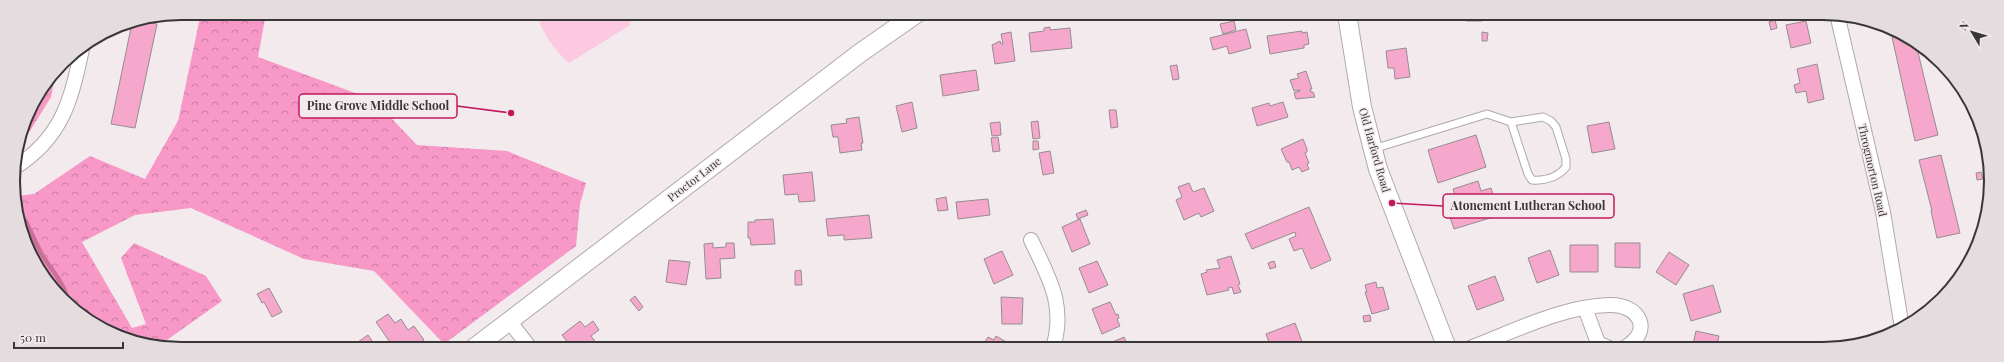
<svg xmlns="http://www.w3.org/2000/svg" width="2004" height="362" font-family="'Playfair Display',serif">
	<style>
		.forest { fill: url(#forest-crowns) }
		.pitch { fill: #fdc9e0 }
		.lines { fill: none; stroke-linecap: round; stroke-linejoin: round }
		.stream { stroke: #cb709d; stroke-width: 4.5 }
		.building { fill: #f5a8cc; stroke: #958d90 }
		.service-casing { stroke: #b0a8ab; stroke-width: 9 }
		.minor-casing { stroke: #b0a8ab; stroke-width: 16 }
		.tertiary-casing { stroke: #b0a8ab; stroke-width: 20 }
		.service { stroke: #fff; stroke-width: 7 }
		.minor { stroke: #fff; stroke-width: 14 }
		.tertiary { stroke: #fff; stroke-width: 18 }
		.labels { text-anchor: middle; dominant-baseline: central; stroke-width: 3; stroke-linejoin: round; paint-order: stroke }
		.street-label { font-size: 11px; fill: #393637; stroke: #f3eaee }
		.rim { fill: none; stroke: #393637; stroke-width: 2 }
		.leader { fill: none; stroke: #c2185b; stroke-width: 1.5 }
		.callout-dot { fill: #c2185b; stroke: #f3eaee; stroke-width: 1.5 }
		.callout { fill: #f3eaee; stroke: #c2185b; stroke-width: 1.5 }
		.callout-label { font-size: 12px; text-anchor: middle; font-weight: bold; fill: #393637 }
	</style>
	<defs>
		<pattern id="forest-crowns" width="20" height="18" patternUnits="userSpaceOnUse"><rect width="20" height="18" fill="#f798c6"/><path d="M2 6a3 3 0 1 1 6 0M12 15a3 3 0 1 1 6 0" fill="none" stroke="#c97da2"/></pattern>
	</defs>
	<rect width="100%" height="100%" fill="#f3eaee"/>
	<!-- forest -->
	<path class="forest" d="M201,13H266L258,57L374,100L417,145L507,151L586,183L580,204L576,246L444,344L374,271L304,259L191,208L135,215L82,242L132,328L146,324L121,258L134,243L206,276L222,301L157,347L97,327L55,292L22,235L17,196L34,194L90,156L145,179L178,121Z
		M56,72L51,97L30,131L22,135L26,116Z"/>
	<!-- pitch -->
	<path class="pitch" d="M536,13H634L629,26L569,63C553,49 543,34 536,13Z"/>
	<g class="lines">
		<!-- stream -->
		<path class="stream" d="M26,222C31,232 36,243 41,253C50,269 66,284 68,303"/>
	</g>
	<!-- building -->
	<path class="building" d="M1465,14H1481L1482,21H1466Z
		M1775,20L1777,28L1771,30L1769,22Z
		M141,21L157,24L135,128L111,124L132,23Z
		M1234,21L1236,30L1223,34L1220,24Z
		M1806,21L1811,43L1791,48L1786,25Z
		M1050,27V30L1070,28L1072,48L1031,52L1029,33L1044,31V28Z
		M1246,29L1251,48L1229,54L1227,46L1213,50L1210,38Z
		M1302,31V33L1307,32L1309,44L1304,45V48L1270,54L1267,36Z
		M1011,32L1015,61L995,64L992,45L1000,41L1001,44H1003L1001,34Z
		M1482,32L1488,33L1487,41H1482Z
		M1903,34L1916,44L1938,135L1915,141L1892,37Z
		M1406,48L1410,77L1395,79L1394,68H1388L1386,51Z
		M1817,64L1824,99L1808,103L1806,91L1796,93L1794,85L1800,83L1797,69Z
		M1177,65L1179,79L1173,80L1170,66Z
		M976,70L979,90L943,96L940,75Z
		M1306,71L1312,89H1310L1311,92H1313L1315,97L1296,99L1294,93L1300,91V90L1294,91L1290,80L1299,78L1297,74Z
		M912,102L917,128L902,132L896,106Z
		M1283,102L1288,117L1257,126L1252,108L1269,103L1270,106Z
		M1109,110H1116L1118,127L1111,128Z
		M859,117L863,143H861L862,150L840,153L838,137H833L831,125L847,123L846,119Z
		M1038,121L1040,138L1033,139L1031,122Z
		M1000,122L1001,135L992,136L990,123Z
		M1609,122L1615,149L1592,153L1587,126Z
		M1476,135L1486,167L1438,183L1428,150Z
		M998,137L1000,151L993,152L991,138Z
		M1303,139L1307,149V152L1305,153L1309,163L1307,164L1309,169L1302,172L1299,167L1292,170L1289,162H1287L1281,149Z
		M1033,141H1038L1039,149L1033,150Z
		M1050,151L1054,173L1043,175L1039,153Z
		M1941,155L1960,233L1937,238L1931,211H1932L1919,160Z
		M812,172L815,201L799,202L798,194L785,195L783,175Z
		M1981,172L1983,179L1977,180L1976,173Z
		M1478,181L1481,191L1491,188L1500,215L1454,229L1445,203L1456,199L1453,189Z
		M1189,183L1193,192L1204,188L1214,211L1201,217L1199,213L1184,220L1176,200L1182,197L1178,187Z
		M946,197L948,210L938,211L936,199Z
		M988,199L990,215L958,219L956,202Z
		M1309,207L1331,260L1311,269L1302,248L1294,251L1289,239L1296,236L1295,232L1252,249L1245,234Z
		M1086,210L1088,215L1078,219L1076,214Z
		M869,215L872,238L844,240V235L828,236L826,219Z
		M773,219L775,244L751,245L750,238H748V222H755V220Z
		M1080,219L1090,244L1072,252L1062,227Z
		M713,243V248L726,247V243H734L735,258L720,259L721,278L706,279L704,244Z
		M1615,243H1640V268L1615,267Z
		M1570,245H1598V272H1570Z
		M1550,250L1559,275L1537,283L1528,258Z
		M1002,251L1013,275L994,284L984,259Z
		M1669,252L1689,265L1676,285L1656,272Z
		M1231,256L1240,284L1238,285L1241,292L1234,294L1232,287L1228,288L1229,290L1207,295L1201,274L1207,272L1206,270L1220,268L1217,260Z
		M669,260L690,262L686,285L666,282Z
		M1097,261L1108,285L1089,293L1079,268Z
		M1274,261L1276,267L1270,269L1268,263Z
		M801,270L802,285H795V271Z
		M1495,276L1504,300L1477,310L1468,286Z
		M1376,282L1377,288L1383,287L1389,309L1372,314L1365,292H1367L1365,285Z
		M1713,285L1721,312L1691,321L1683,294Z
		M269,288L282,312L272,317L264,302L262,303L257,294Z
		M635,296L643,307L639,311L630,300Z
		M1001,297L1023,298L1022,324H1002Z
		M1110,302L1116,315L1118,314L1119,318L1117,319L1120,326L1102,334L1092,309Z
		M388,314L395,323L401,319L408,330L414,326L424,340L413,348H394L376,322Z
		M1370,315L1371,321L1364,322L1363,316Z
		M580,321L585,327L593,321L599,330L591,336L600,348H572L562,335Z
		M1295,323L1304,347L1271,348L1266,334Z
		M1696,331L1719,336L1716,349H1692Z
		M368,335L377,348H353L352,346Z
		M996,336L1015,347L1014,348H981L988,337L994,340Z
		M1124,337L1127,343L1131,341L1134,347L1099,348Z"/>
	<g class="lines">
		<defs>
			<path id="service" d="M1373,149L1487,114L1511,122L1543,117L1551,121L1556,127L1566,159V167C1558,177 1545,181 1532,180L1528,174L1511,122"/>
			<path id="minor" d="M1837,14L1883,212L1902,328
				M14,168C62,138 71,101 82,49
				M1031,240C1049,278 1066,305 1053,348
				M1585,308L1598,343L1609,348
				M510,322L530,348
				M1470,348C1512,332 1563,306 1609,305C1640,304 1654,332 1624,348"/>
			<path id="tertiary" d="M1347,14L1362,107L1378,169L1447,348
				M474,348L860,53L916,14"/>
		</defs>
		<!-- service casing -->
		<use href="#service" class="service-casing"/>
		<!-- minor casing -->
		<use href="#minor" class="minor-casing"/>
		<!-- tertiary casing -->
		<use href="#tertiary" class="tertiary-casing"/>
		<!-- service -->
		<use href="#service" class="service"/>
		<!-- minor -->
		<use href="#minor" class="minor"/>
		<!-- tertiary -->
		<use href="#tertiary" class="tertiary"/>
	</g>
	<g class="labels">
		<!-- street labels -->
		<g class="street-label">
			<text transform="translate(1375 150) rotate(74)">Old Harford Road</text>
			<text transform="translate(1873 170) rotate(77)">Throgmorton Road</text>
			<text transform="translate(694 179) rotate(-38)">Proctor Lane</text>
		</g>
	</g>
	<!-- crop -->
	<path d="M0 0H2004V362H0ZM181 20H1823A161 161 0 0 1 1984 181V181A161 161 0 0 1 1823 342H181A161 161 0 0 1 20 181V181A161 161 0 0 1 181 20Z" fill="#e4dcdf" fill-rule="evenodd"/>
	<path class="rim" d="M181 20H1823A161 161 0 0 1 1984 181V181A161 161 0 0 1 1823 342H181A161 161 0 0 1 20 181V181A161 161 0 0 1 181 20Z"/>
	<!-- callouts -->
	<path class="leader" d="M511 113L457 106M1392 203L1443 206"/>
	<g class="callout-dot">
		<circle cx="511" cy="113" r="4"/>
		<circle cx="1392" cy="203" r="4"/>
	</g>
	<g class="callout">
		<rect x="299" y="94" width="158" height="24" rx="4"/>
		<rect x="1443" y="194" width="171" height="24" rx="4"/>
	</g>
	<g class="callout-label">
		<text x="378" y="110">Pine Grove Middle School</text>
		<text x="1528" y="210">Atonement Lutheran School</text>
	</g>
	<!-- north arrow -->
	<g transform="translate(1972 32) rotate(308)" stroke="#f3eaee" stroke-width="3" paint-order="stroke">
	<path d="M0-3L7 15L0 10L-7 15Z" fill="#393637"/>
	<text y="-6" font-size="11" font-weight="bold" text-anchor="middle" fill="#393637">N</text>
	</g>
	<!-- scale -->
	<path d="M14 342v6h109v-6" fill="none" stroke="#393637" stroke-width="2"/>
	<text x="20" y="342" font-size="12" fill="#393637" stroke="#f3eaee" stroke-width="3" paint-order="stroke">50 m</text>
</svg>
